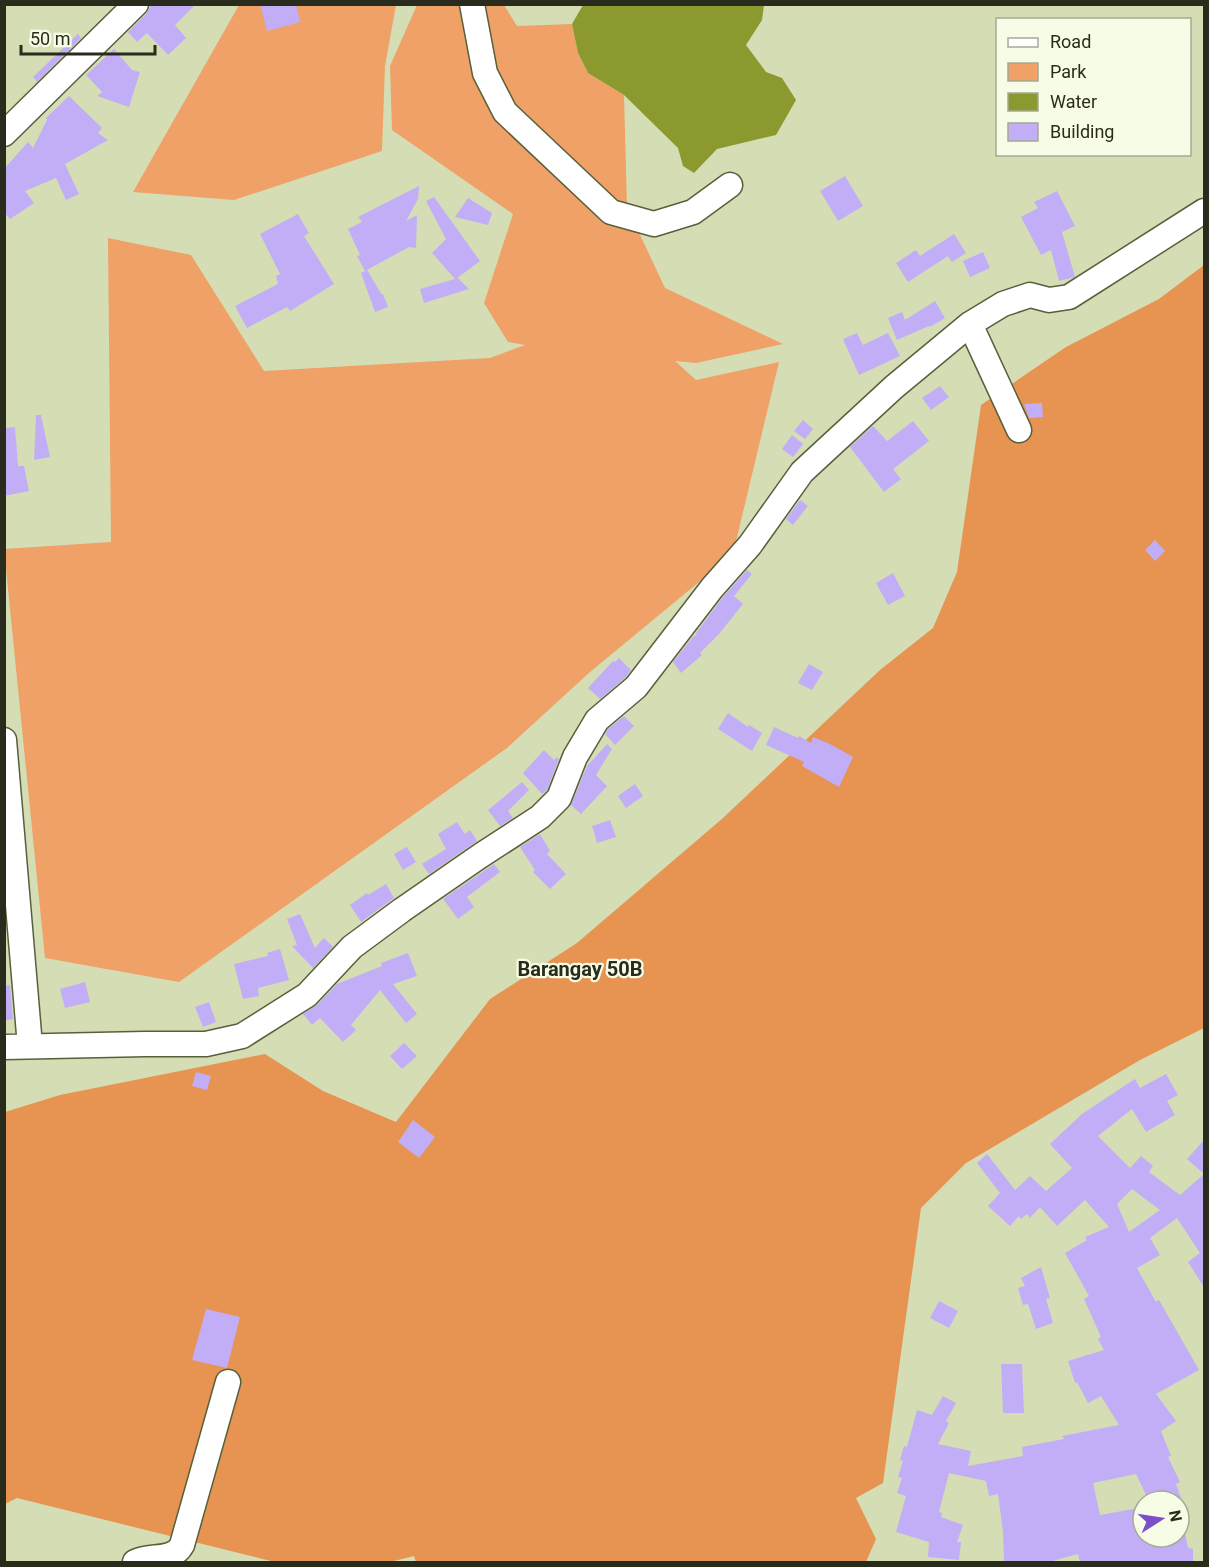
<svg xmlns="http://www.w3.org/2000/svg" width="1209" height="1567" font-family="Roboto,sans-serif">
	<style>
		.green { fill: #efa167 }
		.forest { fill: #e79351 }
		.water { fill: #8b992e }
		.building { fill: #c2aef7; fill-rule: evenodd }
		.lines { fill: none; stroke-linecap: round; stroke-linejoin: round }
		.minor-casing { stroke: #585f3b; stroke-width: 27 }
		.minor { stroke: #fff; stroke-width: 24 }
		.labels { text-anchor: middle; dominant-baseline: central; stroke-width: 4.5; stroke-linejoin: round; paint-order: stroke }
		.quarter-label { font-size: 20px; font-weight: bold; fill: #292c1c; stroke: #f7fce7 }
	</style>
	<rect width="100%" height="100%" fill="#d5ddb5"/>
	<!-- green -->
	<path class="green" d="M239,5H396L385,66L382,151L234,200L133,192Z
		M417,5H504L517,26L572,24L578,53L588,73L624,95L627,207L665,288L783,344L696,363L675,361L696,380L779,362L733,554L590,672L507,748L179,982L45,958L4,549L111,542L108,238L191,255L264,371L490,358L525,345L508,342L484,303L513,214L392,130L390,66Z"/>
	<!-- forest -->
	<path class="forest" d="M1204,265V1028L1140,1060L966,1163L921,1208L883,1483L856,1498L876,1539L866,1562H416L414,1556L390,1562H275L17,1498L5,1504V1112L60,1095L265,1054L323,1091L396,1122L490,999L577,943L723,818L880,670L933,628L957,572L981,405L1066,347L1159,299Z"/>
	<!-- water -->
	<path class="water" d="M583,5H764L762,20L746,45L766,72L782,78L796,100L776,135L717,149L694,173L683,166L678,148L624,95L588,73L578,53L572,24Z"/>
	<!-- building -->
	<path class="building" d="M152,4H196L175,25L186,38L168,55L147,33L137,42L128,32L146,14Z
		M260,4H296L300,22L267,31Z
		M78,34L81,38L37,82L33,77Z
		M114,49L132,70L140,72L129,107L97,96L102,92L86,75Z
		M69,96L102,128L98,133L108,140L65,164L79,194L66,200L56,178L25,191L34,203L10,219L4,212V169L28,142L33,148L47,120L46,118Z
		M845,176L863,206L838,221L820,191Z
		M419,186L418,199L406,221L417,215L416,248L409,247L365,271L357,256L360,255L348,229L362,222L358,217Z
		M1057,191L1075,226L1062,232L1075,277L1059,281L1051,250L1041,255L1021,217L1038,208L1034,202Z
		M434,197L480,261L456,279L458,278L469,289L424,303L420,289L455,279L432,253L446,239L426,201Z
		M468,198L492,213L488,225L455,217Z
		M298,214L309,233L304,236L334,284L290,311L287,307L247,328L235,306L278,284L276,276L280,274L260,234Z
		M954,234L966,253L952,262L948,256L908,282L896,263L916,250L920,256Z
		M983,252L990,268L970,277L963,261Z
		M367,270L382,295L383,294L388,307L375,312L361,273Z
		M935,301L945,318L930,327L929,326L897,340L888,318L902,312L905,320Z
		M857,333L863,345L888,333L900,356L859,375L843,339Z
		M940,386L949,397L931,410L922,398Z
		M1042,403L1043,417L1029,418L1024,404Z
		M36,415H41L50,457L34,460Z
		M803,420L813,429L805,439L794,431Z
		M913,421L929,441L893,469L901,479L884,492L850,447L873,426L887,441Z
		M15,427L18,466H24L29,491L4,496V428Z
		M792,435L803,444L793,457L782,449Z
		M800,500L808,506L793,525L786,519Z
		M1155,540L1165,551L1155,561L1145,550Z
		M747,570L752,574L734,596L743,604L719,634L700,653L702,655L681,673L673,662L692,638L697,634L696,633L723,597Z
		M893,573L905,596L888,605L876,583Z
		M619,658L631,670L626,677L600,699L588,688L613,661L615,662Z
		M809,664L823,672L812,690L798,683Z
		M728,713L748,727L749,725L762,733L752,751L718,729Z
		M624,716L634,726L615,745L605,734L608,729Z
		M774,727L798,738L799,736L811,743L813,737L830,744L853,757L839,787L802,766L804,762L766,745Z
		M607,744L612,749L596,775L607,786L581,814L571,805L587,766Z
		M544,750L554,760L557,757L559,759L547,790L542,794L523,773Z
		M522,782L529,790L508,811L513,818L500,826L488,810Z
		M635,784L643,796L626,808L618,796Z
		M610,820L616,837L597,843L592,826Z
		M457,822L465,834L470,830L477,841L429,874L422,864L446,849L438,834Z
		M540,834L550,851L547,854L566,874L550,889L533,872L535,870L520,847Z
		M407,847L416,862L403,870L394,854Z
		M494,864L500,872L467,897L474,907L458,919L443,899Z
		M386,884L394,898L361,922L350,905L367,893L368,895Z
		M300,914L315,948L324,938L333,947L313,968L292,946L297,945L287,919Z
		M280,949L289,980L258,988L259,996L243,999L234,964L268,956L267,953Z
		M408,953L417,976L393,984L417,1014L406,1023L380,990L351,1025L356,1030L343,1042L320,1018L312,1025L303,1014L317,1005L337,984L382,966L381,963Z
		M85,982L90,1002L65,1008L60,989Z
		M10,985L13,1019L4,1021V986Z
		M209,1002L216,1022L203,1027L195,1007Z
		M404,1043L417,1056L402,1069L390,1056Z
		M196,1072L211,1076L207,1090L192,1086Z
		M1166,1074L1178,1095L1167,1101L1175,1115L1146,1132L1132,1109L1098,1136L1130,1168L1141,1156L1153,1166L1149,1172L1180,1195L1204,1174L1187,1159L1204,1140V1287L1188,1262L1200,1253L1177,1218L1150,1238L1160,1255L1137,1268L1156,1302L1159,1300L1199,1370L1156,1394L1176,1421L1161,1431L1171,1456L1168,1457L1180,1482L1176,1484L1182,1501H1149L1136,1474L1093,1483L1100,1515L1139,1508L1143,1537H1146L1147,1541L1168,1537H1179V1535L1185,1533L1188,1548L1193,1549V1563H1080L1078,1554L1045,1563H1004L1003,1532L998,1494L989,1496L986,1481L949,1473L939,1512L942,1513L941,1517L963,1525L957,1542H961L959,1560L928,1557L929,1542L896,1532L906,1496L897,1493L902,1478L898,1477L903,1461L900,1460L904,1446L907,1447L917,1410L932,1415L943,1396L956,1403L946,1421L949,1423L938,1444L971,1451L968,1466L1023,1456L1022,1447L1064,1439L1062,1436L1119,1425L1101,1396L1088,1403L1077,1382L1075,1383L1068,1361L1104,1350L1098,1339L1101,1337L1084,1299L1089,1296L1065,1253L1087,1240L1085,1237L1109,1227L1085,1200L1057,1226L1040,1207L1030,1218L1027,1214L1021,1219L1019,1216L1010,1226L988,1206L1000,1193L977,1163L987,1154L1015,1190L1030,1176L1046,1191L1072,1168L1050,1144L1082,1114L1135,1079L1140,1088ZM1132,1189L1160,1210L1129,1232L1117,1204Z
		M413,1120L435,1137L419,1158L398,1142Z
		M1041,1267L1050,1298L1046,1299L1053,1323L1036,1329L1028,1304L1023,1305L1018,1288L1025,1286L1021,1278Z
		M939,1301L958,1311L949,1328L930,1318Z
		M206,1309L240,1317L227,1368L192,1360Z
		M1001,1364H1022L1024,1413H1003Z"/>
	<g class="lines">
		<defs>
			<path id="minor" d="M472,4L485,73L505,112L611,212L654,224L693,212L730,185
				M4,134L136,4
				M970,324L1019,430
				M4,740L30,1046
				M4,1047L145,1044H206L242,1036L307,995L352,947L402,910L480,856L540,817L559,798L575,757L597,720L636,687L712,588L750,545L802,472L894,387L970,324L1003,304L1030,295L1049,300L1069,297L1204,211
				M135,1562C150,1554 173,1562 182,1545L228,1382"/>
		</defs>
		<!-- minor casing -->
		<use href="#minor" class="minor-casing"/>
		<!-- minor -->
		<use href="#minor" class="minor"/>
	</g>
	<g class="labels">
		<!-- quarter labels -->
		<g class="quarter-label">
			<text x="580" y="969">Barangay 50B</text>
		</g>
	</g>
	<!-- border -->
	<rect width="1209" height="1567" fill="none" stroke="#292c1c" stroke-width="12"/>
	<!-- legend -->
	<rect x="996" y="18" width="195" height="138" fill="#f7fce7" stroke="#a5a996" stroke-width="1.5"/>
	<rect x="1008" y="38" width="30" height="9" fill="#ffffff" stroke="#a5a996" stroke-width="1.5"/>
	<text x="1050" y="48" font-size="18" fill="#292c1c">Road</text>
	<rect x="1008" y="63" width="30" height="18" fill="#efa167" stroke="#a5a996" stroke-width="1.5"/>
	<text x="1050" y="78" font-size="18" fill="#292c1c">Park</text>
	<rect x="1008" y="93" width="30" height="18" fill="#8b992e" stroke="#a5a996" stroke-width="1.5"/>
	<text x="1050" y="108" font-size="18" fill="#292c1c">Water</text>
	<rect x="1008" y="123" width="30" height="18" fill="#c2aef7" stroke="#a5a996" stroke-width="1.5"/>
	<text x="1050" y="138" font-size="18" fill="#292c1c">Building</text>
	<!-- north arrow -->
	<g transform="translate(1161 1519) rotate(78)"><circle r="28" fill="#f7fce7" stroke="#a5a996" stroke-width="1.5"/>
	<path d="M0-4.5L10 22L0 15L-10 22Z" fill="#7b4fc8"/>
	<text y="-9" font-size="16" font-weight="bold" text-anchor="middle" fill="#292c1c">N</text>
	</g>
	<!-- scale -->
	<path d="M21 45v9h134v-9" fill="none" stroke="#292c1c" stroke-width="3"/>
	<text x="30" y="45" font-size="18" fill="#292c1c" stroke="#f7fce7" stroke-width="4.5" paint-order="stroke">50 m</text>
</svg>
